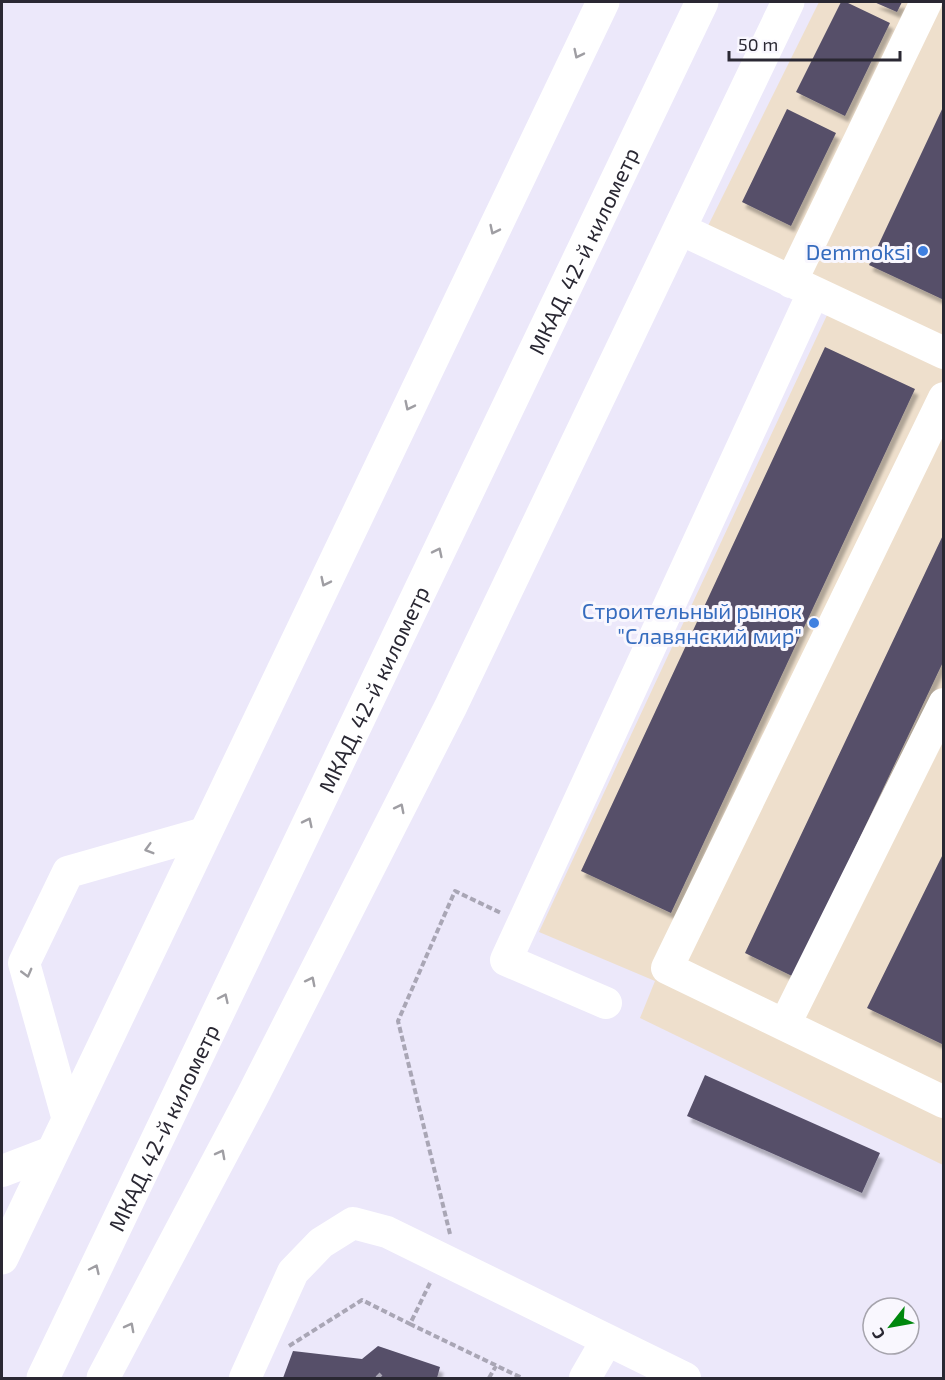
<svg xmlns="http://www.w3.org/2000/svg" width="945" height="1380" font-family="'Exo 2',sans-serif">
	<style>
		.commercial { fill: #eedfcc }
		.building { fill: #565069; filter: url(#shadow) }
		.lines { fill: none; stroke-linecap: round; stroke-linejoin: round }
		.path { stroke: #a9a6b5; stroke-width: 4; stroke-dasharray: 6 3; stroke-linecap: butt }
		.minor { stroke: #fff; stroke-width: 32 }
		.highway { stroke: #fff; stroke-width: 33 }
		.oneway { stroke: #9f9ea3 }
		.shop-dot { fill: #3f7fe0; stroke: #f9f7fe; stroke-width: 2 }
		.labels { text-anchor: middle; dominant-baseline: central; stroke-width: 6; stroke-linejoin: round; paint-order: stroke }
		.shop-label { font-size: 22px; fill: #366cbe; stroke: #f9f7fe; text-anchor: end }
		.street-label { font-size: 22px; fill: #2a2833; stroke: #f9f7fe }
	</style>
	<defs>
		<filter id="shadow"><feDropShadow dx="3.5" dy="6" stdDeviation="1.5" flood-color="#0004"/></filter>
	</defs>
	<rect width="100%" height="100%" fill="#ece8fa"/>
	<!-- commercial -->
	<path class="commercial" d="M819,2H943V1165L640,1018L655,981L539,932L828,313L695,252Z"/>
	<!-- building -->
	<path class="building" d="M841,2H846L890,23L845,116L796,92Z
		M874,2H902L897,12Z
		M944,105V300L869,265Z
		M787,109L836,133L791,226L742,202Z
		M825,347L915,389L671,913L581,871Z
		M944,533V660L794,977L745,953Z
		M944,852V1045L867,1008Z
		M705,1075L880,1153L862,1193L687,1116Z
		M378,1346L440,1367L437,1378H283L293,1351L362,1359Z"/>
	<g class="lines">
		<!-- path -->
		<path class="path" d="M450,1234L398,1021L455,891L501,913
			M430,1283L410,1324L522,1378
			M289,1346L362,1300L410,1324
			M377,1378L381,1374
			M489,1378L496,1366"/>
		<!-- minor -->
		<path class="minor" d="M680,229L944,353
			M791,282L926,2
			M944,398L667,968L944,1102
			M606,1003L506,960L813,293
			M785,1024L944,704
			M68,1120L24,963L68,872L205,833
			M2,1171L52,1152
			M245,1378L293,1272L321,1243L353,1223L387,1232L685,1378
			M585,1378L607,1340"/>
		<!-- highway -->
		<g class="highway">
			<path d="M2,1258L603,2"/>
			<path id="s1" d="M43,1378L702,2"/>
			<path d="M103,1378L252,1097L450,708L788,2"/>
		</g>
	</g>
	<!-- one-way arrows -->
	<defs><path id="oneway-chevron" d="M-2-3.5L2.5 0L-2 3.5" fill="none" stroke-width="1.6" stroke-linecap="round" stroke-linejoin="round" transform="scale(1.5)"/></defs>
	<g class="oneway">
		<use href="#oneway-chevron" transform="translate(578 54) rotate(116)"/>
		<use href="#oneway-chevron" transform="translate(494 230) rotate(116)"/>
		<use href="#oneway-chevron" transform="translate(409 406) rotate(116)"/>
		<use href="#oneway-chevron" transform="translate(438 552) rotate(-64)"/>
		<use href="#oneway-chevron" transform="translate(325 582) rotate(116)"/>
		<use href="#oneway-chevron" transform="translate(400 808) rotate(-63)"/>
		<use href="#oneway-chevron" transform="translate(308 822) rotate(-64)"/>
		<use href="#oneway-chevron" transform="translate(149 849) rotate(164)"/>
		<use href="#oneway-chevron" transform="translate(27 973) rotate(75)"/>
		<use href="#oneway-chevron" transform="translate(311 981) rotate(-63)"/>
		<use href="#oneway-chevron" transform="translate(224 998) rotate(-65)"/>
		<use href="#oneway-chevron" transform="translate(221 1154) rotate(-62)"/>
		<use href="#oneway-chevron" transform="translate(95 1269) rotate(-65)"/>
		<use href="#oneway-chevron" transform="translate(130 1327) rotate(-62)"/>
	</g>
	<!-- markers -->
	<g class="shop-dot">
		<circle cx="923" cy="251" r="6"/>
		<circle cx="814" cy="623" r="6"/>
	</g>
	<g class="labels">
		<!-- shop labels -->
		<g class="shop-label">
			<text x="911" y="251">Demmoksi</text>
			<text x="802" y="610">Строительный рынок<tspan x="802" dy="25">"Славянский мир"</tspan></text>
		</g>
		<!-- street labels -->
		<g class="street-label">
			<text stroke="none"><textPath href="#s1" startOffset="1250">МКАД, 42-й километр</textPath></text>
			<text stroke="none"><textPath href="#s1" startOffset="764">МКАД, 42-й километр</textPath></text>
			<text stroke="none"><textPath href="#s1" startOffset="278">МКАД, 42-й километр</textPath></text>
		</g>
	</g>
	<!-- border -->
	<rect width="945" height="1380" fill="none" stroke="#2a2833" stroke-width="6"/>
	<!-- north arrow -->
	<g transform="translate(891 1326) rotate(239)"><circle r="28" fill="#f9f7fe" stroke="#a6a4ad" stroke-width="1.5"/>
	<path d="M0-4.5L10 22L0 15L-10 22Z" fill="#00870e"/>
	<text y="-9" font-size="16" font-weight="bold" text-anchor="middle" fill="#2a2833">С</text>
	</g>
	<!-- scale -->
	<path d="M729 51v9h171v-9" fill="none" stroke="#2a2833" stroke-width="3"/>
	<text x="738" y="51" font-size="18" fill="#2a2833" stroke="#f9f7fe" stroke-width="4.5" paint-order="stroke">50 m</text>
</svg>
